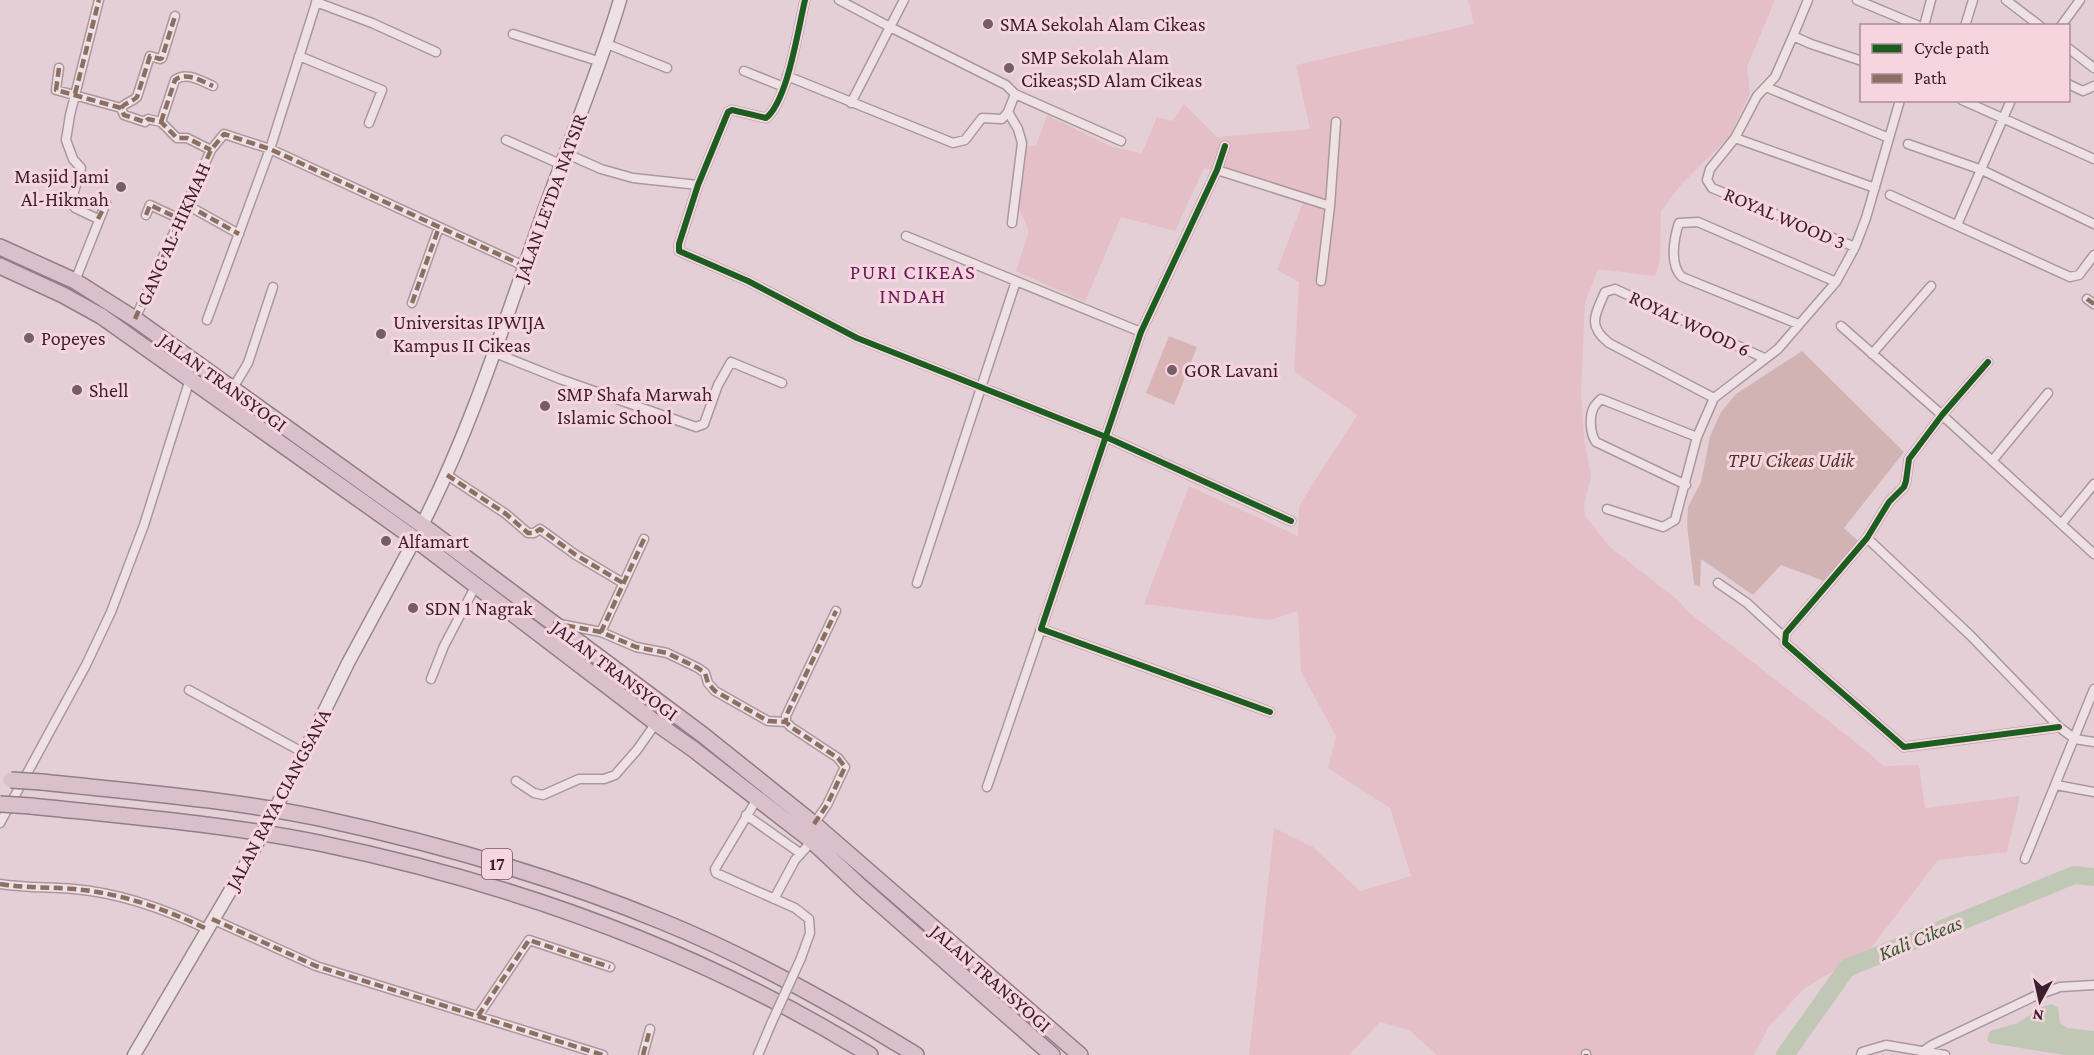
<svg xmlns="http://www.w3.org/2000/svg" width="2094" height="1055" font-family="'Crimson Pro',serif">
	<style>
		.farmland { fill: #e5bfc8 }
		.green { fill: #d8b4b4 }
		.cemetery { fill: #d2b3b4 }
		.water { fill: #c0c7b5 }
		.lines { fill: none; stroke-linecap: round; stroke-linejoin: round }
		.river { stroke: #c0c7b5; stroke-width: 18 }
		.street-casing { stroke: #ab979f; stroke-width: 11 }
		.secondary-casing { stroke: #9b8890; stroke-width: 15 }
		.highway-casing { stroke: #907f86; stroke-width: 18 }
		.street { stroke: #eee1e4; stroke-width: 8 }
		.secondary { stroke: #eee1e4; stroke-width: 12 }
		.highway { stroke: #d9c0ca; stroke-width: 15 }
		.street-bridge-casing { stroke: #ab979f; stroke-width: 11; stroke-linecap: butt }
		.secondary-bridge-casing { stroke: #9b8890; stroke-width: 15; stroke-linecap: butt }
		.highway-bridge-casing { stroke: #907f86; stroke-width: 18; stroke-linecap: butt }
		.street-bridge { stroke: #eee1e4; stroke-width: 8 }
		.secondary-bridge { stroke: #eee1e4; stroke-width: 12 }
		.highway-bridge { stroke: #d9c0ca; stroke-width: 15 }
		.quiet { stroke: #8d6e63; stroke-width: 4.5; stroke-dasharray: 9 4.5; stroke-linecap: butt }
		.cycleway-casing { stroke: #f6d5df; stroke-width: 10 }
		.cycleway { stroke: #1b5e20; stroke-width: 6 }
		.poi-dot { fill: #765d69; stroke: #f6d5df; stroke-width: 2 }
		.labels { text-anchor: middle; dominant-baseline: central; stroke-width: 6; stroke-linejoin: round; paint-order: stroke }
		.shield { fill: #f6d5df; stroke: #735663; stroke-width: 1.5 }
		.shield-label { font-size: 18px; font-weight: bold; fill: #3b1f2e }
		.poi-label { font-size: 20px; fill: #3b1f2e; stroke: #f6d5df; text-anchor: start }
		.street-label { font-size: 20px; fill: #3b1f2e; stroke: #f6d5df }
		.park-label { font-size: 20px; font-style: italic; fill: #573025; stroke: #f6d5df }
		.neighbourhood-label { font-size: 21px; letter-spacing: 1.5px; fill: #681d5b; stroke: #f6d5df }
		.water-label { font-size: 21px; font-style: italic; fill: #325b2e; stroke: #f6d5df }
	</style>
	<rect width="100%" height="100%" fill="#e5cfd6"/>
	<!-- farmland -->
	<path class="farmland" d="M1468,0H1775L1747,67L1750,93L1729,137L1680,186L1661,211L1660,261L1655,276L1598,269L1585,303L1581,392L1584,438L1591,476L1584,505L1585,516L1610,547L1679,601L1687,611L1853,740L1884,766L1919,765L1925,808L2020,796L2007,852L1938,860L1871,948L1804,989L1769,1026L1754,1055H1437L1409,1030L1380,1022L1349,1055H1249L1274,828L1313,847L1360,891L1411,876L1390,808L1328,768L1336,736L1301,672L1298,611L1269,620L1144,604L1189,486L1298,536L1299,506L1357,415L1294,371L1299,282L1277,270L1305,197L1204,168L1175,231L1121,217L1085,302L1016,271L1029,231L1010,189L1020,146H1036L1047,115L1112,147L1142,153L1157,117L1172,121L1184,104L1217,137L1310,129L1296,65L1474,24Z"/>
	<!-- green -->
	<path class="green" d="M1169,336L1197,347L1174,405L1146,393Z"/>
	<!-- cemetery -->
	<path class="cemetery" d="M1802,351L1904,452L1844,528L1862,545L1835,585L1781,565L1753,595L1701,559L1700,587L1694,584L1687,525L1688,507L1701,482L1710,436L1721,412L1736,394Z"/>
	<!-- water -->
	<path class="water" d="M2052,1004L2058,1008L2060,1023L2067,1028L2094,1031V1055H2064L1990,1043L1987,1040L1990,1031L2018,1023L2042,1007Z"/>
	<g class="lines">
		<!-- river -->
		<path class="river" d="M1785,1055L1847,968L2074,875L2094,877"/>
		<defs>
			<path id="street" d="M805,0C798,29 788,100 766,118L732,110L728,112L698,185L679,244V251L748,281L857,338L1106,437L1291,521
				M839,0L890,27L851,103
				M1857,0L1919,26
				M2006,0L2040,26
				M316,2L372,23L436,52
				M1924,26L1931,0
				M1965,26L1973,0
				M2061,26L2080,0
				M513,34L601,62
				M1793,36L1808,0
				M607,44L667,68
				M2068,48L2094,68
				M299,56L382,90L369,123
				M59,68L56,90L121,108L124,115L145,122L148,119L161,122L177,138H187L211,150
				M744,71L784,87
				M787,76L953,143L965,140L982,118L1002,119L1008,112L1015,94L1006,85L890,27L904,0
				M2068,84L2083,91L2094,86
				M1766,87L1889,138
				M1015,94L1121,141
				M1962,100L2094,159
				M121,108C126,102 132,102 137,97L150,56L160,59L162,58L175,16
				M1008,112L1018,129L1022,143L1012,223
				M161,122L175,80C186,71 201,81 213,86
				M1735,138L1875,188
				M506,140L560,164
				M1908,144L1982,170L2094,224
				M1225,146L1217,170L1141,332L1041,629L1270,712
				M565,153L601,169L633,178L698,185
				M1217,170L1330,206L1321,281
				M1890,195L2070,277L2079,275L2094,255
				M187,205L239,234
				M1330,206L1336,122
				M146,215L150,205L180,219
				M98,219L75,208L71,202L81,168L73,159L66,140L70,115L99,0
				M1957,225L2011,100
				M906,236L1016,281
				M1855,247L1712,188L1707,180L1710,169L1735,138L1757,96L1775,77L1793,36L1811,44L1862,61
				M75,281L106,203
				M2087,299L2094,304
				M412,303L439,227
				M135,319L211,150L224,134L270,149L524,266
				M207,320L270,149L317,0
				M1798,324L1682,277C1669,265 1674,238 1679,223L1698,222L1836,282
				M1841,326L1942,415L2094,554
				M495,353L560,379L696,427L704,424L718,385L731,362L782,383
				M1872,354L1931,286
				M1988,362L1942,415L1909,459L1906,481L1904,487L1889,502L1867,538L1786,633L1785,643L1904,747L2059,727
				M233,388L248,363L273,287
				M1714,398L1609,343C1587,326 1595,315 1605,292L1615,289L1764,358
				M1992,461L2048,393
				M447,475L506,514L528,533H534L540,529L576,555L623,583
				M1686,485L1596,442C1590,434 1589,416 1594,407C1595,405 1600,400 1601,399L1697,437
				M1607,509L1663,527L1675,520L1697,437L1714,398L1778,349L1836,282L1855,247L1866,218L1900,100
				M2062,523L2094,484
				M1867,538L1971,636L2059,727L2075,739L2094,742
				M644,539L601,632L636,647L667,653L698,668L705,673L708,683L715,691L768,721L786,722
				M917,583L1016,281L1141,332
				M1718,583L1747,603L1785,638
				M560,624L601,632
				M431,679L444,646L475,587
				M189,690L304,753
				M516,781L534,793L543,795L579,779H604L615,775L637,750L656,723
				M2056,785L2094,792
				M987,787L1041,629
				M757,799L715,869L716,873L795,908L809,919L810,933L801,958
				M746,815L800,853
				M0,823L86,665L111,612L144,525L190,379
				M814,824L827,805L845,767L838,758L791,727L786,722V716L836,611
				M2025,859L2094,689
				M0,884C25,888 49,887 74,889C121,893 165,909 207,929
				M774,899L795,860L812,841
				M212,919L316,966L603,1055
				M478,1016L529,940L610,967
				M1922,1052L1932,1045L2035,996L2060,987L2094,985
				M643,1055L650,1029
				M758,1055L771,1024
				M1586,1055V1054
				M1861,1055L1862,1052L1886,1045L1945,1055"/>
			<path id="secondary" d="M422,525C472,427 504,323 541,219C567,146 598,75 620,0
				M297,767L348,663L415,539
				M134,1055L250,857"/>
			<path id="highway" d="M0,247L75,281L135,319L422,525L703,735L814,824L1080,1055
				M0,266L63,295L101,316L415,539L656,723L693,749L812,841L861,887L1052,1055
				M42,782C134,792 228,799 319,818C435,843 551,876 661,921C750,957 835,1005 916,1055
				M31,806C127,816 224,824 319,843C512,883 702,951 870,1055"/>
		</defs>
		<!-- street casing -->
		<use href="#street" class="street-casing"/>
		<!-- secondary casing -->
		<use href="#secondary" class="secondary-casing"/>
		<!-- highway casing -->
		<use href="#highway" class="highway-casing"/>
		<!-- street -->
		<use href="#street" class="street"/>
		<!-- secondary -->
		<use href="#secondary" class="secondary"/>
		<!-- highway -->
		<use href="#highway" class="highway"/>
		<defs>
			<path id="street-bridge" d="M771,1024L801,958"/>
			<path id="secondary-bridge" d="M250,857L297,767"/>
			<path id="highway-bridge" d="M11,780L42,782
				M0,804L31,806"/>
		</defs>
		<!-- street-bridge casing -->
		<use href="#street-bridge" class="street-bridge-casing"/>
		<!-- secondary-bridge casing -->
		<use href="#secondary-bridge" class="secondary-bridge-casing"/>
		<!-- highway-bridge casing -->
		<use href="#highway-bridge" class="highway-bridge-casing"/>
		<!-- street-bridge -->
		<use href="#street-bridge" class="street-bridge"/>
		<!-- secondary-bridge -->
		<use href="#secondary-bridge" class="secondary-bridge"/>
		<!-- highway-bridge -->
		<use href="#highway-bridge" class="highway-bridge"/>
		<!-- quiet -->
		<path class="quiet" d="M59,68L56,90L121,108L124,115L145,122L148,119L161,122L177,138H187L211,150
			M75,94L99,0
			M121,108C126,102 132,102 137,97L150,56L160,59L162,58L175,16
			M161,122L175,80C186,71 201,81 213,86
			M187,205L239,234
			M146,215L150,205L180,219
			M98,219L106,203
			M2087,299L2094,304
			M412,303L439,227
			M135,319L211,150L224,134L270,149L524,266
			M447,475L506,514L528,533H534L540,529L576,555L623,583
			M644,539L601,632L636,647L667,653L698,668L705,673L708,683L715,691L768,721L786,722
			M553,623L601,632
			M814,824L827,805L845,767L838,758L791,727L786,722V716L836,611
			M0,884C25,888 49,887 74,889C121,893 165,909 207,929
			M212,919L316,966L603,1055
			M478,1016L529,940L610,967
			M643,1055L650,1029
			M1586,1055V1054"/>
		<defs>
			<path id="cycleway" d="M805,0C798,29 788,100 766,118L732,110L728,112L698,185L679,244V251L748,281L857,338L1106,437L1291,521
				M1225,146L1217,170L1141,332L1041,629L1270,712
				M1988,362L1942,415L1909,459L1906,481L1904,487L1889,502L1867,538L1786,633L1785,643L1904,747L2059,727"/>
		</defs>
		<!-- cycleway casing -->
		<use href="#cycleway" class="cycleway-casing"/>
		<!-- cycleway -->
		<use href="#cycleway" class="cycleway"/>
	</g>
	<!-- markers -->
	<g class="poi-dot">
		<circle cx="988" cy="24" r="6"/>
		<circle cx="1009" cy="68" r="6"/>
		<circle cx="121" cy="187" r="6"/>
		<circle cx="381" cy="334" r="6"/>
		<circle cx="29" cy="338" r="6"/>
		<circle cx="1172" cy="370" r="6"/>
		<circle cx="77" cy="390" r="6"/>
		<circle cx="545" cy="406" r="6"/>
		<circle cx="386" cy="541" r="6"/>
		<circle cx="413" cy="608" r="6"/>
	</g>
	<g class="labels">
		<!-- shield labels -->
		<rect class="shield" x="482" y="849" width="30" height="30" rx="4.5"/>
		<g class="shield-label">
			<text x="497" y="864">17</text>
		</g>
		<!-- poi labels -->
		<g class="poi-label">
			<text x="1000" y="24">SMA Sekolah Alam Cikeas</text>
			<text x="1021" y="57">SMP Sekolah Alam<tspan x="1021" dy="23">Cikeas;SD Alam Cikeas</tspan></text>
			<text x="109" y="176" text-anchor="end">Masjid Jami<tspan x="109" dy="23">Al-Hikmah</tspan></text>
			<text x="393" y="322">Universitas IPWIJA<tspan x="393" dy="23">Kampus II Cikeas</tspan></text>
			<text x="41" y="338">Popeyes</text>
			<text x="1184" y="370">GOR Lavani</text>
			<text x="89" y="390">Shell</text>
			<text x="557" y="394">SMP Shafa Marwah<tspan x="557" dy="23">Islamic School</tspan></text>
			<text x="398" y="541">Alfamart</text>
			<text x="425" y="608">SDN 1 Nagrak</text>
		</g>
		<!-- street labels -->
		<g class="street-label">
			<text transform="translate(550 197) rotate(-70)">JALAN LETDA NATSIR</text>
			<text transform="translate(1785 218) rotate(23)">ROYAL WOOD 3</text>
			<text transform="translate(173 234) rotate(-66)">GANG AL-HIKMAH</text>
			<text transform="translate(1690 323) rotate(25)">ROYAL WOOD 6</text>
			<text transform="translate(223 382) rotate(36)">JALAN TRANSYOGI</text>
			<text transform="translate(615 670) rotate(37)">JALAN TRANSYOGI</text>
			<text transform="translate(278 799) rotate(-62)">JALAN RAYA CIANGSANA</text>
			<text transform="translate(991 978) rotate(41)">JALAN TRANSYOGI</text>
		</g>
		<!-- park labels -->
		<g class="park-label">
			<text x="1791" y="460">TPU Cikeas Udik</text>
		</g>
		<!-- neighbourhood labels -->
		<g class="neighbourhood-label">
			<text x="913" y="272">PURI CIKEAS<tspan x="913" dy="24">INDAH</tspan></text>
		</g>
		<!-- water labels -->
		<g class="water-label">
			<text transform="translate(1920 938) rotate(-22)">Kali Cikeas</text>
		</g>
	</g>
	<!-- legend -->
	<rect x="1860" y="24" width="210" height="78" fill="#f6d5df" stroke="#ab8c98" stroke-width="1.5"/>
	<rect x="1872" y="44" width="30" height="9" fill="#1b5e20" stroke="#ab8c98" stroke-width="1.5"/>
	<text x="1914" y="54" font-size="18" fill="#3b1f2e">Cycle path</text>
	<rect x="1872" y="74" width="30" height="9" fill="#8d6e63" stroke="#ab8c98" stroke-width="1.5"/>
	<text x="1914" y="84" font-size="18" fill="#3b1f2e">Path</text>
	<!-- north arrow -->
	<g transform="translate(2040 1001) rotate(188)" stroke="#f6d5df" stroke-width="4.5" paint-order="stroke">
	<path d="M0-4.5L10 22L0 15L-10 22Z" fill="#3b1f2e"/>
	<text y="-9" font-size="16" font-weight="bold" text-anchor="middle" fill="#3b1f2e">N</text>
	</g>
</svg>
